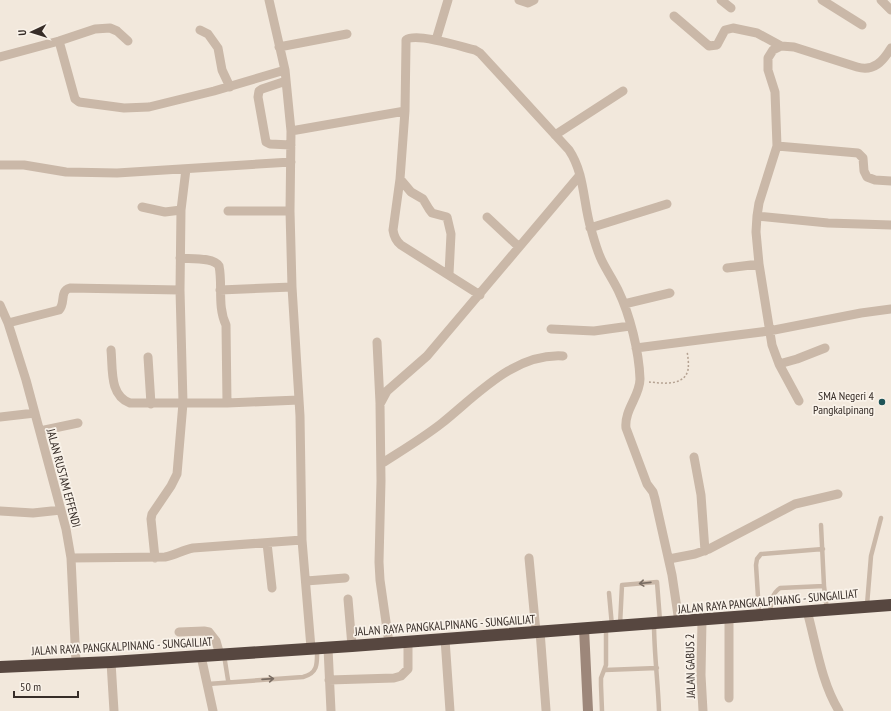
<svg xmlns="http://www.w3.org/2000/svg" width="891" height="711" font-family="'PT Sans Narrow',sans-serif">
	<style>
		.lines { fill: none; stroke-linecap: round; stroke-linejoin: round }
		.path { stroke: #b5a292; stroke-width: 1.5; stroke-dasharray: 2 2; stroke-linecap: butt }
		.lane { stroke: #cab8a8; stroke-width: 4.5 }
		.street { stroke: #cab8a8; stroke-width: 9 }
		.secondary { stroke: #9d877a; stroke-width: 10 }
		.highway { stroke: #574740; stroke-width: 12 }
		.oneway { stroke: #796c62 }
		.poi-dot { fill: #1e5357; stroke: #f9f2e9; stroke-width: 1.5 }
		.labels { text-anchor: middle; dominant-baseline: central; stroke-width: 3.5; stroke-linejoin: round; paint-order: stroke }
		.poi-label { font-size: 12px; fill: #372d28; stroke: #f9f2e9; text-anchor: end }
		.street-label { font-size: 12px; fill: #372d28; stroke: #f9f2e9 }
	</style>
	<rect width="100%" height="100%" fill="#f2e8dc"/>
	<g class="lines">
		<!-- path -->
		<path class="path" d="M649,382C661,383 684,387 688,370C689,364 688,357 687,351"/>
		<!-- lane -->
		<path class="lane" d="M821,525L824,586
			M609,593L612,626
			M867,605L871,556L881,518
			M759,613L756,565L757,559L761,554L823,549
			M770,614C771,604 771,594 780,588L824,586L827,610
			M654,623C654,653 658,682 659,711
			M620,625L622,585L657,582L660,621
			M224,655L228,680L229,682
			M605,670L657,668
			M208,684L303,677C319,673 317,662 317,648
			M602,711L601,685V678L606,665V628"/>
		<!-- street -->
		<path class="street" d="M269,0L285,70L291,131L290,211L292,287L300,416L302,540L311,648
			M519,0L528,3L534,0
			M721,0L731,8
			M822,0L862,25
			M881,0L891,10
			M674,16L709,46L717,45L725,30L733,28L757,33L781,46L794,47L857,67C874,72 883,61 891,48
			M200,30L208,34L218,48L222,70L230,87
			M436,40L448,0
			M59,41L75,99L79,102L124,108L149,107L214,91L285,70
			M781,46L773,50L768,58V70L775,92L777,146L759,203L757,216L756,232L759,264L772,345L779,364L799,401
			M279,47L347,34
			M0,57L59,41L95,29L110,28L117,31L128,41
			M286,81L262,89L259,91L258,97L266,142L270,144L291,145
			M291,131L405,111
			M555,135L623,91
			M777,146L858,153L863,158L864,171L867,177L875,180L891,181
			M0,165H24L66,172L117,173L291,162
			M400,179L411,192L423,199L429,209L432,213L447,217L451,234L449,274
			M142,207L165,212L181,210
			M228,211H290
			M757,216L828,223L891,225
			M487,217L519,247
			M590,228L667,204
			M180,258C190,259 214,257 219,266C223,285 217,306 226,325L227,403
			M727,268L759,264
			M220,290L292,287
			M480,295L401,245C396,241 394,237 393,230L400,179L405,111L406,44V40C416,32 462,47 475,50L480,53L569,150C585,174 583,203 591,229C594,239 597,251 602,261C607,271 613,280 618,290C630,315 639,351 640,379C640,396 624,410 626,428L647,484L653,492L655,499L672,575L679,622
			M624,304L670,293
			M0,305L8,323L26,380L66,529L71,558L76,663
			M8,323L59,310C66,303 59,291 70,288L180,290
			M551,329L594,331L630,326
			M377,342L380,403
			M636,348L769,331L861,313L891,309
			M111,350C113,369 109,395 130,403H227L299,400
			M148,357L151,404
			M779,364L797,359L825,348
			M0,417L35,413
			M40,431L78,423
			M694,457L701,495L705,551
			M381,464C401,451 423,438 442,423C477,395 514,353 563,356
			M0,511L33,513L61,510
			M267,543L272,588
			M71,558L165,557C175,555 183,550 193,548L302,540
			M155,558L151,519L152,514L171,486L177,474L183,403L180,290L181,210L186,169
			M529,558L536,632
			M669,559L695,554L709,549L795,504L838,494
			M306,581L345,578
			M348,599L352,646
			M807,611C816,643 821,682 839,711
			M729,617V698
			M702,620L701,675L703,711
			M540,631L546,710
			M179,632L204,631L209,632L216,641L220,655
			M445,639L450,711
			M389,643L380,580L379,562L381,481L380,404L387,391L427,356L580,175
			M328,648L331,711
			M201,656L213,711
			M111,662L114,711
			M329,680L394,678L401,676L408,669V642"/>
		<!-- secondary -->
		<path class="secondary" d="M584,628L588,711"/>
		<!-- highway -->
		<path class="highway" d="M0,667L111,662L352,646L891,605"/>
	</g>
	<!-- one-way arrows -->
	<defs><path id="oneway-shaft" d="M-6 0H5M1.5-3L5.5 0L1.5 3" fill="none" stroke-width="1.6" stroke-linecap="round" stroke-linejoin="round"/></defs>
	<g class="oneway">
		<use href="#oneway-shaft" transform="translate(645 583) rotate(174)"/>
		<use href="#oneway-shaft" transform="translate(268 679) rotate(-4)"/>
	</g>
	<!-- markers -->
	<circle class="poi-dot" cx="882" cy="402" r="4"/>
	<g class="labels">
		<!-- poi labels -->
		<g class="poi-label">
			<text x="874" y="395">SMA Negeri 4<tspan x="874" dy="14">Pangkalpinang</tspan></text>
		</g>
		<!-- street labels -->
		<g class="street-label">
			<text transform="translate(64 478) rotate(75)">JALAN RUSTAM EFFENDI</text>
			<text transform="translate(768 601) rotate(-5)">JALAN RAYA PANGKALPINANG - SUNGAILIAT</text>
			<text transform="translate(445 625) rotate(-4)">JALAN RAYA PANGKALPINANG - SUNGAILIAT</text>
			<text transform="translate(122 646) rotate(-3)">JALAN RAYA PANGKALPINANG - SUNGAILIAT</text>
			<text transform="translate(690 666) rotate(-91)">JALAN GABUS 2</text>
		</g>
	</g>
	<!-- north arrow -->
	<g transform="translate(32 32) rotate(266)" stroke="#f9f2e9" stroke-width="3" paint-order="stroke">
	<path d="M0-3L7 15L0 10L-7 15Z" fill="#372d28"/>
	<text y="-6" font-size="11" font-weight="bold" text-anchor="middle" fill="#372d28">U</text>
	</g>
	<!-- scale -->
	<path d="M14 691v6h64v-6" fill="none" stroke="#372d28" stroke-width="2"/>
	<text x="20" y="691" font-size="12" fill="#372d28" stroke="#f9f2e9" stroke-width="3" paint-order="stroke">50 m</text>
</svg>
